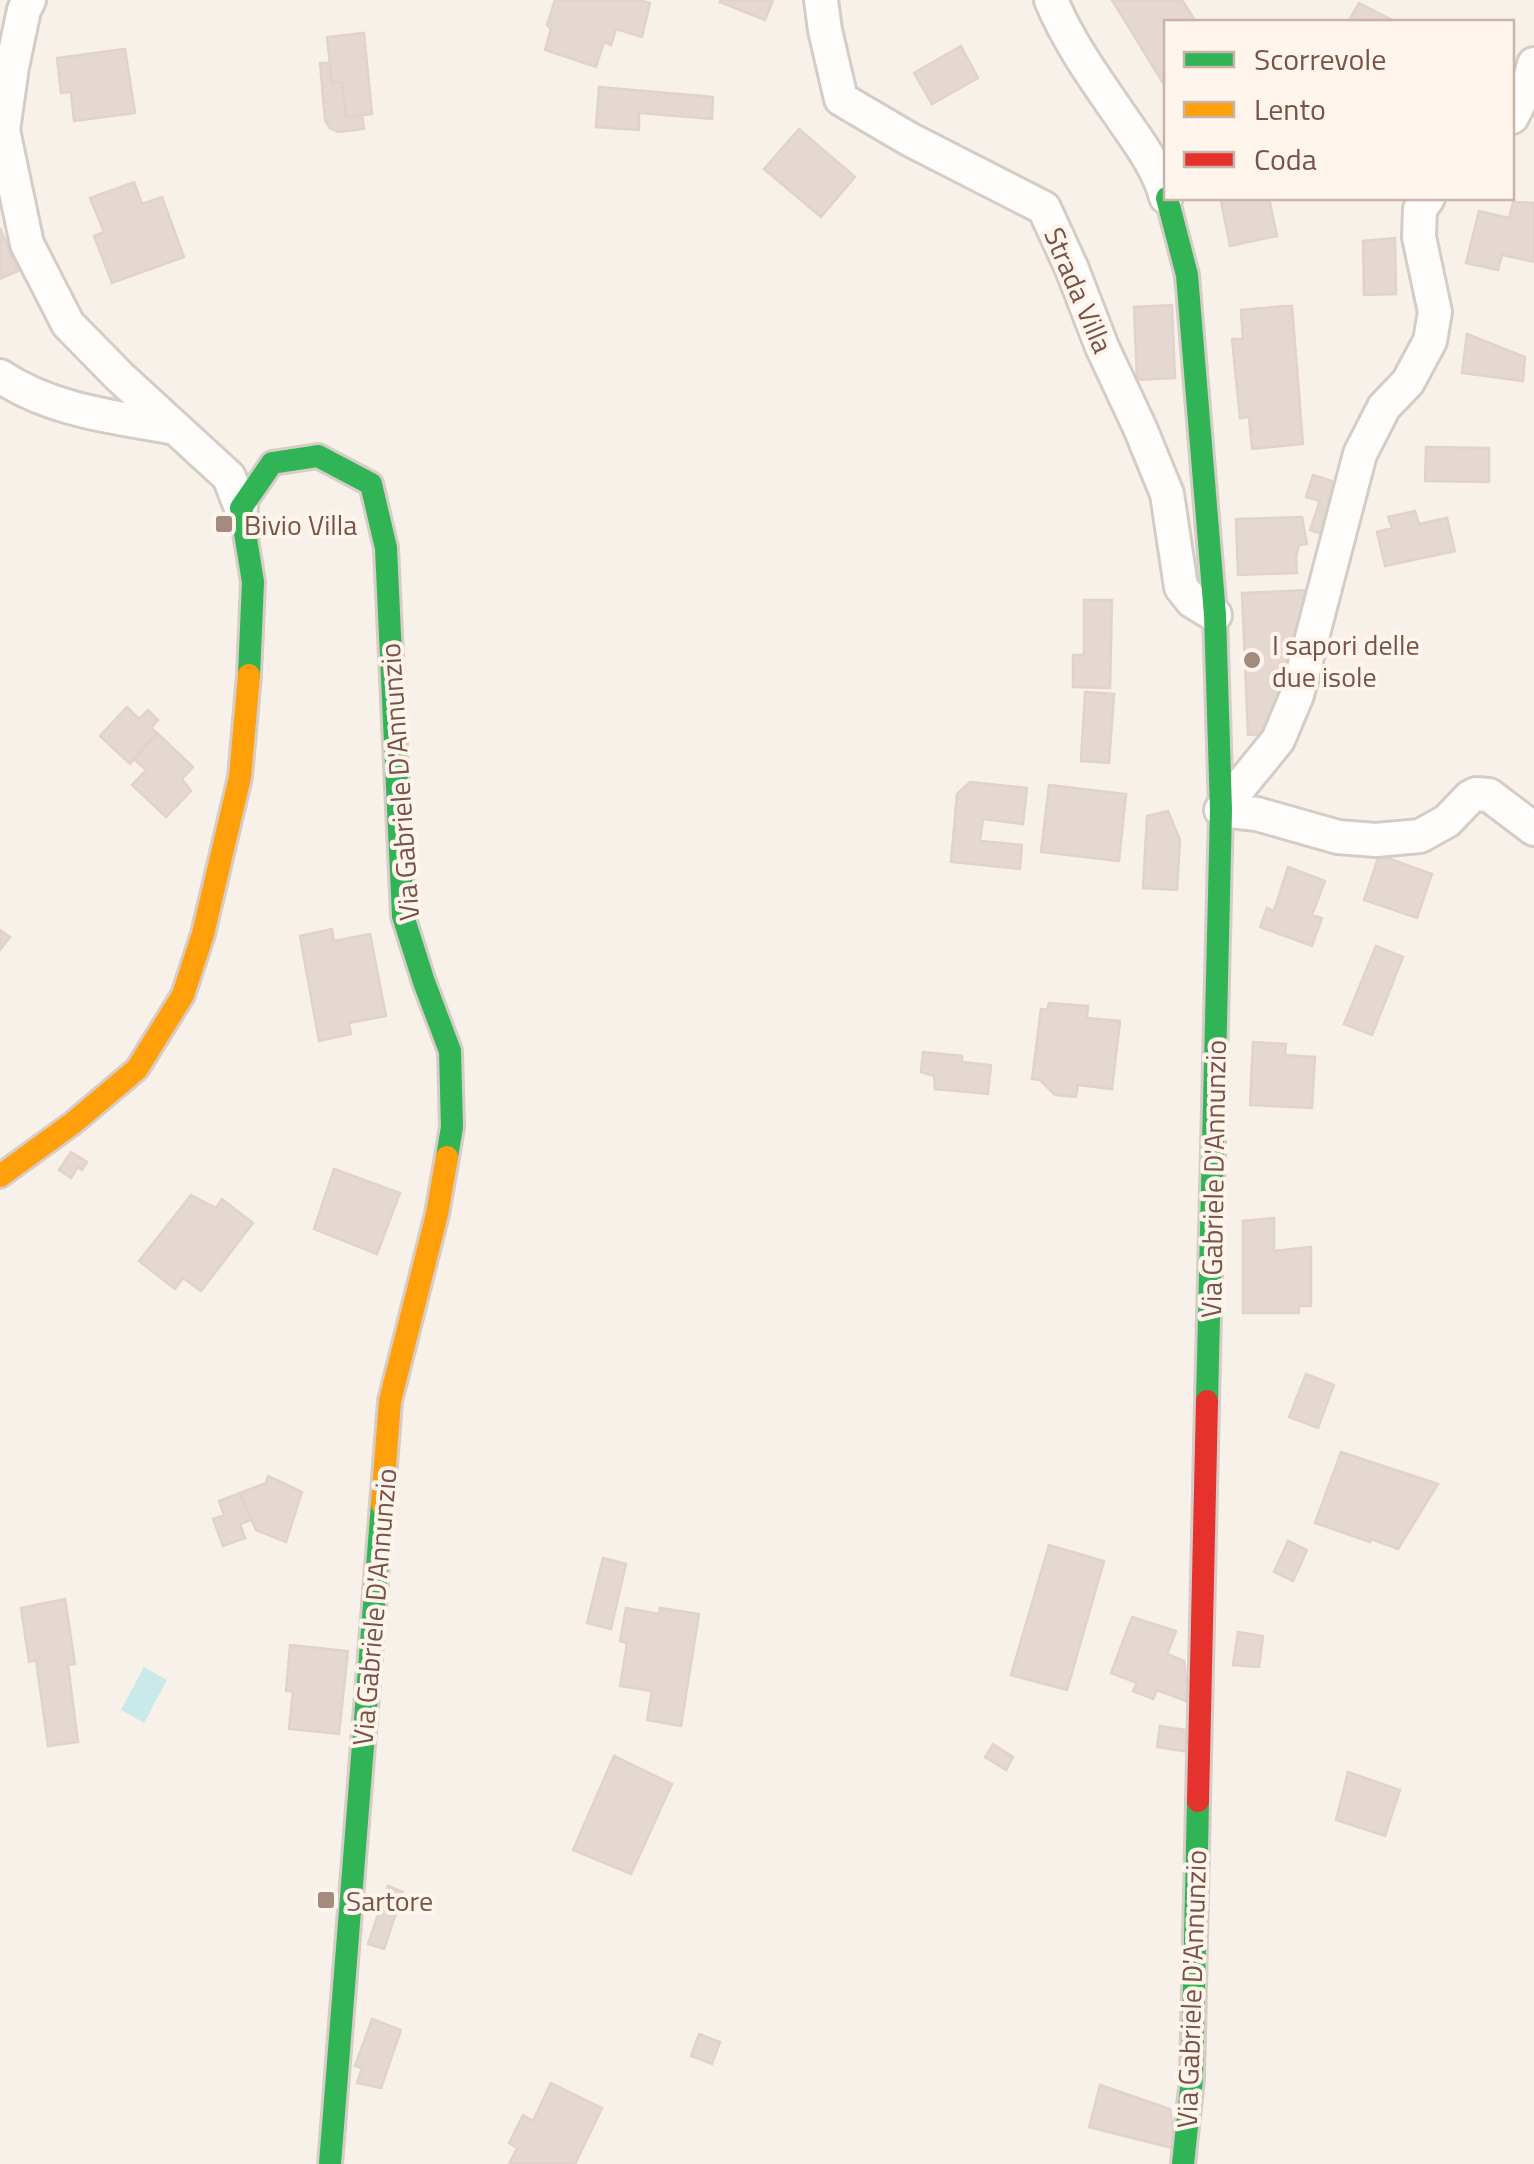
<svg xmlns="http://www.w3.org/2000/svg" width="1534" height="2164" font-family="'Titillium Web',sans-serif">
	<style>
		.water { fill: #caeae9 }
		.building { fill: #e5d8d1; stroke: #e1d3cc; stroke-width: 2.5 }
		.lines { fill: none; stroke-linecap: round; stroke-linejoin: round }
		.street-casing { stroke: #d6ccc6; stroke-width: 38 }
		.fast-casing { stroke: #d7ccc6; stroke-width: 28 }
		.slow-casing { stroke: #d7ccc6; stroke-width: 28 }
		.jam-casing { stroke: #d7ccc6; stroke-width: 28 }
		.street { stroke: #fefdfc; stroke-width: 32 }
		.fast { stroke: #30b455; stroke-width: 22 }
		.slow { stroke: #ff9f0a; stroke-width: 22 }
		.jam { stroke: #e5322d; stroke-width: 22 }
		.poi-dot { fill: #a58a80; stroke: #fff5ec; stroke-width: 4 }
		.labels { text-anchor: middle; dominant-baseline: central; stroke-width: 8; stroke-linejoin: round; paint-order: stroke }
		.street-label { font-size: 28px; fill: #785347; stroke: #fff5ec }
		.poi-label { font-size: 28px; fill: #785347; stroke: #fff5ec; text-anchor: start }
	</style>
	<rect width="100%" height="100%" fill="#f8f1ea"/>
	<!-- water -->
	<path class="water" d="M144,1667L167,1680L144,1723L121,1710Z"/>
	<!-- building -->
	<path class="building" d="M555,0H639L650,3L642,37L616,29L611,45L604,42L596,67L545,50L551,29L547,25Z
		M721,0H773L765,20L720,2Z
		M1112,0H1182L1196,22H1166V88Z
		M1359,3L1396,22H1348Z
		M364,33L372,114L346,117L342,82L332,83L327,37Z
		M961,46L978,78L932,104L914,73Z
		M125,49L135,113L74,121L71,92L61,93L57,58Z
		M320,63H329L332,83L342,82L346,117L362,115L364,129L338,132L330,128L325,120Z
		M599,87L713,97L712,119L639,113V130L596,127Z
		M799,129L855,177L821,217L764,169Z
		M134,182L142,204L162,197L184,257L112,283L94,236L104,232L90,198Z
		M1233,198H1269L1277,236L1230,246L1221,201Z
		M1513,202L1534,203V262L1502,255L1498,270L1466,263L1479,211L1509,218Z
		M0,228L18,271L0,279Z
		M1395,238L1396,294L1364,295L1363,241Z
		M1172,305L1175,378L1137,380L1134,307Z
		M1285,306H1292L1303,444L1252,449L1249,417L1240,418L1232,339H1243L1241,310Z
		M1467,334L1525,357L1523,381L1462,373Z
		M1426,447L1489,448V482L1425,481Z
		M1313,475L1345,485L1328,536L1310,530L1320,501L1306,497Z
		M1415,511L1419,524L1447,518L1455,551L1385,566L1377,532L1392,528L1388,517Z
		M1302,517L1307,544L1299,545L1296,557L1297,573L1238,575L1236,519Z
		M1309,590L1275,721L1265,734L1248,735L1242,593Z
		M1084,600H1112L1110,688L1073,687V655H1084Z
		M1085,692L1114,694L1109,763L1081,761Z
		M127,707L139,719L148,710L158,720L151,728L157,733L130,764L100,736Z
		M157,733L193,767L182,779L191,791L166,817L132,785L146,770L134,759Z
		M970,782L1027,788L1023,824L983,819L980,841L1022,845L1020,869L951,862L957,794Z
		M1049,785L1126,794L1119,861L1041,852Z
		M1168,811L1180,840L1177,890L1143,888L1147,816Z
		M1379,855L1432,874L1417,918L1364,900Z
		M1288,867L1325,881L1312,915L1322,918L1312,946L1260,927L1267,908L1274,911Z
		M332,929L334,941L370,934L386,1016L349,1023L351,1034L319,1041L300,936Z
		M0,930L10,937L0,950Z
		M1376,946L1403,957L1372,1035L1344,1024Z
		M1049,1003L1088,1006L1087,1018L1120,1021L1112,1089L1078,1085L1076,1097L1055,1095L1040,1080L1032,1079L1041,1009L1047,1010Z
		M1253,1042L1286,1044L1285,1055L1315,1057L1312,1108L1250,1105Z
		M923,1052L962,1056V1062L991,1065L988,1094L935,1089L934,1076L921,1072Z
		M71,1152L87,1162L82,1170L78,1167L71,1178L59,1170Z
		M334,1169L400,1193L377,1254L314,1229Z
		M191,1195L216,1208L222,1199L253,1223L201,1291L183,1278L175,1289L139,1261Z
		M1274,1218V1251L1311,1247V1306H1299V1313H1243V1221Z
		M1306,1374L1334,1385L1318,1428L1289,1417Z
		M1341,1452L1438,1484L1398,1549L1371,1539L1370,1542L1315,1523Z
		M268,1476L302,1492L286,1542L256,1530L240,1493L266,1483Z
		M240,1493L251,1520L240,1524L245,1538L223,1546L213,1519L224,1515L219,1501Z
		M1288,1541L1307,1550L1293,1581L1274,1572Z
		M1049,1545L1104,1561L1067,1690L1011,1675Z
		M603,1558L626,1564L611,1629L587,1623Z
		M65,1599L75,1664L68,1665L78,1742L48,1746L36,1660L29,1662L21,1608Z
		M626,1608L659,1614L660,1608L699,1614L681,1726L647,1720L652,1691L620,1686L627,1643L620,1641Z
		M1132,1617L1176,1631L1167,1654L1184,1661L1189,1702L1157,1690L1153,1699L1133,1691L1137,1683L1111,1673Z
		M1238,1632L1263,1636L1259,1667L1233,1665Z
		M290,1645L348,1651L339,1734L289,1729L293,1691H286Z
		M1160,1726L1192,1731L1189,1752L1157,1747Z
		M993,1744L1013,1757L1006,1770L985,1757Z
		M614,1756L672,1784L631,1874L573,1850Z
		M1348,1772L1400,1790L1385,1836L1336,1820Z
		M388,1886L403,1892L384,1949L368,1944Z
		M372,2019L401,2030L381,2088L357,2083L362,2068L355,2066Z
		M699,2034L720,2042L712,2064L691,2056Z
		M551,2083L602,2108L575,2164H509L517,2148L509,2143L523,2115L533,2121Z
		M1100,2085L1170,2109L1176,2149L1089,2127Z"/>
	<g class="lines">
		<defs>
			<path id="street" d="M29,0L24,10L12,67L3,130L27,244L68,324L120,377L229,477L241,508
				M821,0L825,30L841,99L909,139L1044,208L1072,269L1102,347L1140,428L1167,494L1181,587L1192,601L1215,615
				M1051,0C1070,46 1101,87 1129,128C1143,148 1160,173 1166,197
				M1512,117L1529,83L1534,64
				M0,376C52,411 116,417 175,428
				M1221,810L1278,740L1297,695L1360,454L1384,407L1408,382L1430,341L1435,312L1419,237L1420,209L1428,198
				M1221,810L1257,814L1338,837L1376,840L1420,836L1447,821L1470,797L1476,794L1489,795L1534,829"/>
			<path id="fast" d="M1167,198L1187,275L1215,615L1221,810L1207,1401
				M249,675L253,582L241,508L272,463L318,456L371,484L386,548L403,916L424,982L450,1051L452,1127L447,1157
				M330,2164L382,1504
				M1183,2164L1192,2079L1198,1801"/>
			<path id="slow" d="M0,1176L73,1123L137,1069L183,995L203,934L240,777L249,675
				M382,1504L390,1401L437,1214L447,1157"/>
			<path id="jam" d="M1198,1801L1207,1401"/>
		</defs>
		<!-- street casing -->
		<use href="#street" class="street-casing"/>
		<!-- fast casing -->
		<use href="#fast" class="fast-casing"/>
		<!-- slow casing -->
		<use href="#slow" class="slow-casing"/>
		<!-- jam casing -->
		<use href="#jam" class="jam-casing"/>
		<!-- street -->
		<use href="#street" class="street"/>
		<!-- fast -->
		<use href="#fast" class="fast"/>
		<!-- slow -->
		<use href="#slow" class="slow"/>
		<!-- jam -->
		<use href="#jam" class="jam"/>
	</g>
	<!-- markers -->
	<g class="poi-dot">
		<rect x="214" y="514" width="20" height="20" rx="5"/>
		<circle cx="1252" cy="660" r="10"/>
		<rect x="316" y="1890" width="20" height="20" rx="5"/>
	</g>
	<g class="labels">
		<!-- street labels -->
		<g class="street-label">
			<text transform="translate(1079 290) rotate(67)">Strada Villa</text>
			<text transform="translate(399 782) rotate(-94)">Via Gabriele D'Annunzio</text>
			<text transform="translate(1213 1179) rotate(-89)">Via Gabriele D'Annunzio</text>
			<text transform="translate(374 1607) rotate(-85)">Via Gabriele D'Annunzio</text>
			<text transform="translate(1191 1989) rotate(-88)">Via Gabriele D'Annunzio</text>
		</g>
		<!-- poi labels -->
		<g class="poi-label">
			<text x="244" y="524">Bivio Villa</text>
			<text x="1272" y="644">I sapori delle<tspan x="1272" dy="32">due isole</tspan></text>
			<text x="346" y="1900">Sartore</text>
		</g>
	</g>
	<!-- legend -->
	<rect x="1164" y="20" width="350" height="180" fill="#fff5ec" stroke="#c9b4aa" stroke-width="2.5"/>
	<rect x="1184" y="52" width="50" height="15" fill="#30b455" stroke="#c9b4aa" stroke-width="2.5"/>
	<text x="1254" y="70" font-size="30" fill="#785347">Scorrevole</text>
	<rect x="1184" y="102" width="50" height="15" fill="#ff9f0a" stroke="#c9b4aa" stroke-width="2.5"/>
	<text x="1254" y="120" font-size="30" fill="#785347">Lento</text>
	<rect x="1184" y="152" width="50" height="15" fill="#e5322d" stroke="#c9b4aa" stroke-width="2.5"/>
	<text x="1254" y="170" font-size="30" fill="#785347">Coda</text>
</svg>
